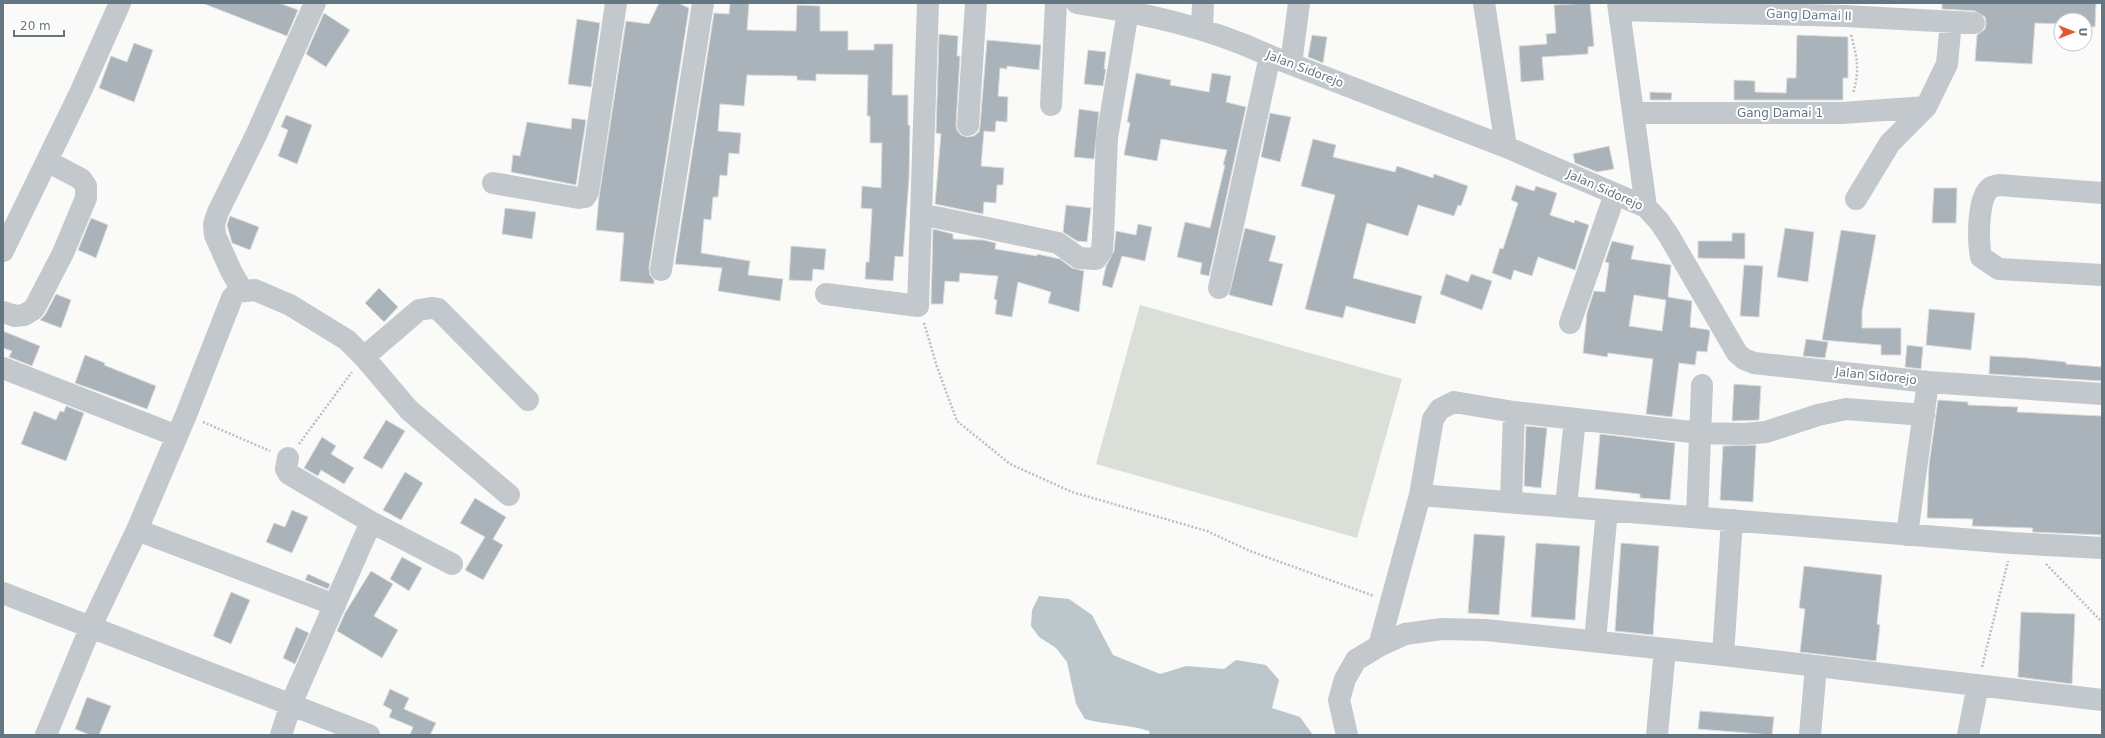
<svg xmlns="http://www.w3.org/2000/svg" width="2105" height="738" font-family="'DejaVu Sans',sans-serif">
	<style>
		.green { fill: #dadfd7 }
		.water { fill: #bbc7cb }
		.building { fill: #aab3b9; stroke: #dcdcda; fill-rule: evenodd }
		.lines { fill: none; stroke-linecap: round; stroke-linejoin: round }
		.path { stroke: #bbbfc2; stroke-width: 2.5; stroke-dasharray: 2 2; stroke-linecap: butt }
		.minor { stroke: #c3c8cc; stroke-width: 22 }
		.labels { text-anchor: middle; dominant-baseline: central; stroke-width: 4; stroke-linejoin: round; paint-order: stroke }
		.street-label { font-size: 12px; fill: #657683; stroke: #fff }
	</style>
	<rect width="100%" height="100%" fill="#fafaf8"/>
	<!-- green -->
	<path class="green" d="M1140,305L1402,379L1357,538L1096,464Z"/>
	<!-- water -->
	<path class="water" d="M1039,596L1069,599L1092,615L1113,655L1160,674L1186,666L1224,669L1236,660L1266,665L1279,680L1272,708L1300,717L1313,735H1150L1149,731C1128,724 1106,725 1085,719L1076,704L1067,662L1056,648L1039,637L1031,626L1032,610Z"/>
	<!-- building -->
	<path class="building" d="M202,3H279L298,10L287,36Z
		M659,3H678L689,8L649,268L650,275L654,280V284L620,281L624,233L596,230L599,197L626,21L649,24Z
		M730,3H749L747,30L796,31L797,5L820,6V31H848V50H874V44H893L892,95H908V125H910L909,179L903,257L895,256L893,281L865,279L866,262H869L872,209L861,208L862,186L881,188L882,143H870V116H867L868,75L816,74V81L797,80V76L747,75L744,106L720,104L718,131L741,133L739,154L729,153L727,176L720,175L718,197H713L711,220L704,219L701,253L750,261L748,275L783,279L780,301L718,291L722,268L675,264L714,13L729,14Z
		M1590,3L1594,46L1588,47V54L1542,57L1544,80L1521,82L1519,46L1547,44L1546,34L1556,33L1554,5Z
		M1942,3H2096L2095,27L2085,26V20H2061V24L2035,23L2032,64L1975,61L1977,35L1985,29L1986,23L1985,17L1975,11L1942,9Z
		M324,13L350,30L326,67L306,54Z
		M577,19L600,23L591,87L568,84Z
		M939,34L958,36L957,56H960L956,125L957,130L961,135L967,137L974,136L979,132L980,126L987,40L1041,45L1039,70L1007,66V69L1000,68L998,96L1008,97L1007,122L996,121L995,132L984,131L981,166L1004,168L1003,185H997L996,203L984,202L983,214L935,204L941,134L936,133Z
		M1312,35L1327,37L1323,63L1308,57Z
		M1797,35L1848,37V78H1843V100H1734V80L1755,81V92L1786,93L1787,78H1796Z
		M134,43L153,50L134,102L99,88L111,56L127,62Z
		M1088,50L1106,52L1104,69H1106L1103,86L1084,84Z
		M1136,73L1171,80L1170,85L1209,92L1212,73L1231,76L1226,102L1246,107L1209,276L1200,274L1202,263L1177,257L1185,222L1210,228L1225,165H1223L1227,150L1161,139L1157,161L1124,155L1130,123L1127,122Z
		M1650,92L1672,93L1671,100H1650Z
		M1079,109L1099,112L1094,159L1074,157Z
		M1270,113L1291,117L1280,162L1261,157Z
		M286,115L312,125L297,164L278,156L288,130L281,127Z
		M572,118L586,120L576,185L511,172L513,155L520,156L527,122L571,129Z
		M1313,139L1336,145L1333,157L1395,172L1397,166L1433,178L1434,174L1468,186L1461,206L1458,205L1454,216L1418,205L1408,236L1367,223L1353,278L1422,296L1415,324L1346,306L1343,318L1305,309L1335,195L1301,186Z
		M1609,146L1614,169L1597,172L1575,163L1573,154Z
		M1516,185L1534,191L1536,186L1557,193L1550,215L1574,223L1575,220L1589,225L1575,270L1538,257L1532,276L1514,270L1511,280L1492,273L1500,248L1503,249L1518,203L1511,200Z
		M1934,188H1957L1956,223H1932Z
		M1066,205L1091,208L1087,242L1077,241L1063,232Z
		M505,208L536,212L532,239L502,234Z
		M230,216L259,227L250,250L232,243L227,225Z
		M91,218L108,225L96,258L78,250Z
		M1138,224L1152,227L1145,261L1122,256L1112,288L1102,285L1106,266L1114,251L1116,231L1136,235Z
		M1245,228L1276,236L1269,261L1283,264L1272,306L1229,295Z
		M1785,228L1814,232L1808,282L1777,277Z
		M933,229L953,234V239L983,240L996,243L995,249L1037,256V254L1060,259L1072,268L1084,271L1079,312L1048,303L1051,292L1018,282L1012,317L995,314L997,300L994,299L998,276L960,273L959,282L945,281L943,304H931Z
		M1841,230L1876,235L1862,311V328H1901V355H1881V345L1822,340Z
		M1732,233H1745V259L1698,258V241H1732Z
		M1612,241L1634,246L1631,259L1671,265L1668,297L1692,301L1690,327L1709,330L1710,332L1707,352L1697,351L1695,365L1679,363L1672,417L1646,414L1653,359L1608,353L1607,357L1583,353L1587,313L1594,291L1605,292L1609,263L1605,262ZM1634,295L1666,300L1662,331L1629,326Z
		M791,246L826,249L824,270L813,269L812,281L789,280Z
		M1744,265L1763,266L1759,317L1740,316Z
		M1446,274L1468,282L1471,274L1492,281L1482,310L1440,294Z
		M379,288L398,307L384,322L365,303Z
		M56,294L71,300L61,328L40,320L45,315Z
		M1929,309L1975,313L1971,350L1926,345Z
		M3,331L40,346L32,366L9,357L12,351L3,348Z
		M1806,339L1828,342L1825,358L1803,356Z
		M1907,345L1923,347L1921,369L1905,367Z
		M85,355L105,363L104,365L156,386L147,409L75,383Z
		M1990,356L2027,358L2066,362V364L2102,367V381L1989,374Z
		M1734,384L1761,386L1759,420L1732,421Z
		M1938,400L1968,402V405L2018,407L2017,412L2102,416V535L2032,532L2033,528L1972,526L1973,519L1927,518L1929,465Z
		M66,406L84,413L66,461L21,444L34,411L56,420L60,411L64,412Z
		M386,420L405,431L382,469L363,458Z
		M1526,426L1547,428L1541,488L1524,486Z
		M1600,434L1675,443L1670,500L1640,498V494L1595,489Z
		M322,437L336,446L331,454L354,468L344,484L321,470L318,476L304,468Z
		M1756,445L1753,502L1720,500L1723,446Z
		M405,472L423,483L401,520L383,510Z
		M475,498L506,517L493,539L503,545L483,580L465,570L485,537L460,523Z
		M292,510L308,517L292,553L266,542L274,523L285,527Z
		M1474,534L1505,536L1499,615L1468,613Z
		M1536,543L1580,546L1575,620L1531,617Z
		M1621,543L1659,546L1653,635L1615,631Z
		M402,557L422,568L409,591L390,579Z
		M1804,566L1882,575L1877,624L1880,625L1876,661L1800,652L1805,609L1799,608Z
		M371,571L393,584L374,616L398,630L382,658L337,631L345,613Z
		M308,574L330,584L328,589L305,580Z
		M231,592L250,600L231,644L213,636Z
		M2021,612L2075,614L2072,684L2018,677Z
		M296,627L309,633L295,664L283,658Z
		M390,689L409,698L404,709L436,723L430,735H410L413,727L389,717L392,710L383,705Z
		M87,697L111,706L99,735H90L75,729Z
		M1700,711L1774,717L1772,735L1698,729Z"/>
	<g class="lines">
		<!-- path -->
		<path class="path" d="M1851,35C1857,56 1860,72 1853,93
			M924,323L937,367L957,421L1010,464L1072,492L1207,531L1250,551L1374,596
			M203,422L270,451
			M299,444L352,372
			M2046,564L2102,622
			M1982,667L2008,561"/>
		<!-- minor -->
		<path class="minor" d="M1077,3C1143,13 1209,27 1270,56L1506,147L1646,207L1659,221L1669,236L1737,353L1744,359L1754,363L1928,382L2102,394
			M1484,3L1506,147
			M1618,3L1646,207
			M1620,10L1845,16L1974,23
			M1202,30L1203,3
			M1291,64L1299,3
			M1051,105L1056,3
			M1634,113H1842L1926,107
			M968,125L976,3
			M493,183L579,198L585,197L588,192L616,3
			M2102,193L1999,185C1996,186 1992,186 1990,188C1977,199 1978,242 1981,257L1999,269L2102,275
			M1856,199L1890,143L1926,107L1947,64L1951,22
			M921,214L1058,243L1079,258L1096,259L1102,250L1103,237L1107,138L1128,11
			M3,251L80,93L120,3
			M661,270L703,3
			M1219,288L1270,56
			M242,290L231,271L215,235L214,224L218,212L257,133L315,3
			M826,294L918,306L928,3
			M3,312L15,316L24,315L34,309L63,253L86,198V186L81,179L47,161
			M1570,323L1615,194
			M364,357L419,310L431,308L438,309L528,400
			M3,368L177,436
			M288,458L286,469L289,474L371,522L452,564
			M1420,495L2012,543L2102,548
			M1511,502L1514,412
			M1566,506L1575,419
			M1697,517L1702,385
			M137,530L335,605
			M1907,535L1928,382
			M3,593L369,735
			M1595,641L1607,510
			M1379,646L1420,495L1433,419L1440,409L1454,402L1514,412L1700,433L1744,434L1766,432L1818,415L1846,409L1924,415
			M1723,655L1732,520
			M46,735L91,626L137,530L186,415L232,298L237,292L255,290L290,305L347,340L364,357L409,410L509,495
			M281,735L291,704L371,522
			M1347,735L1339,700L1345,679L1356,660L1379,646L1405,634L1442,629L1486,630L1723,655L2102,700
			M1657,735L1665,649
			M1810,735L1816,666
			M1968,735L1978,685"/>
	</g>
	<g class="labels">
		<!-- street labels -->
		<g class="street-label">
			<text transform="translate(1809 15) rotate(2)">Gang Damai II</text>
			<text transform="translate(1305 69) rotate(21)">Jalan Sidorejo</text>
			<text x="1780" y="113">Gang Damai 1</text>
			<text transform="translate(1605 190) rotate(24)">Jalan Sidorejo</text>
			<text transform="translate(1876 376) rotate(6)">Jalan Sidorejo</text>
		</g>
	</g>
	<!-- border -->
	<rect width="2105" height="738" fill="none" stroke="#657683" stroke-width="8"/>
	<!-- north arrow -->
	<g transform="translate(2073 32) rotate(90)"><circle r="19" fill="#ffffff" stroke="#c1c8cd"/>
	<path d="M0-3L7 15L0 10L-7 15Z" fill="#e4572e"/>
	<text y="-6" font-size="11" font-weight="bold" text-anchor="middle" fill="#657683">U</text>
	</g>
	<!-- scale -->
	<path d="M14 30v6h50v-6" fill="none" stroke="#657683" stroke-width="2"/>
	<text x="20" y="30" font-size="12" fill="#657683" stroke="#ffffff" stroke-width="3" paint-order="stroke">20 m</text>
</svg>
